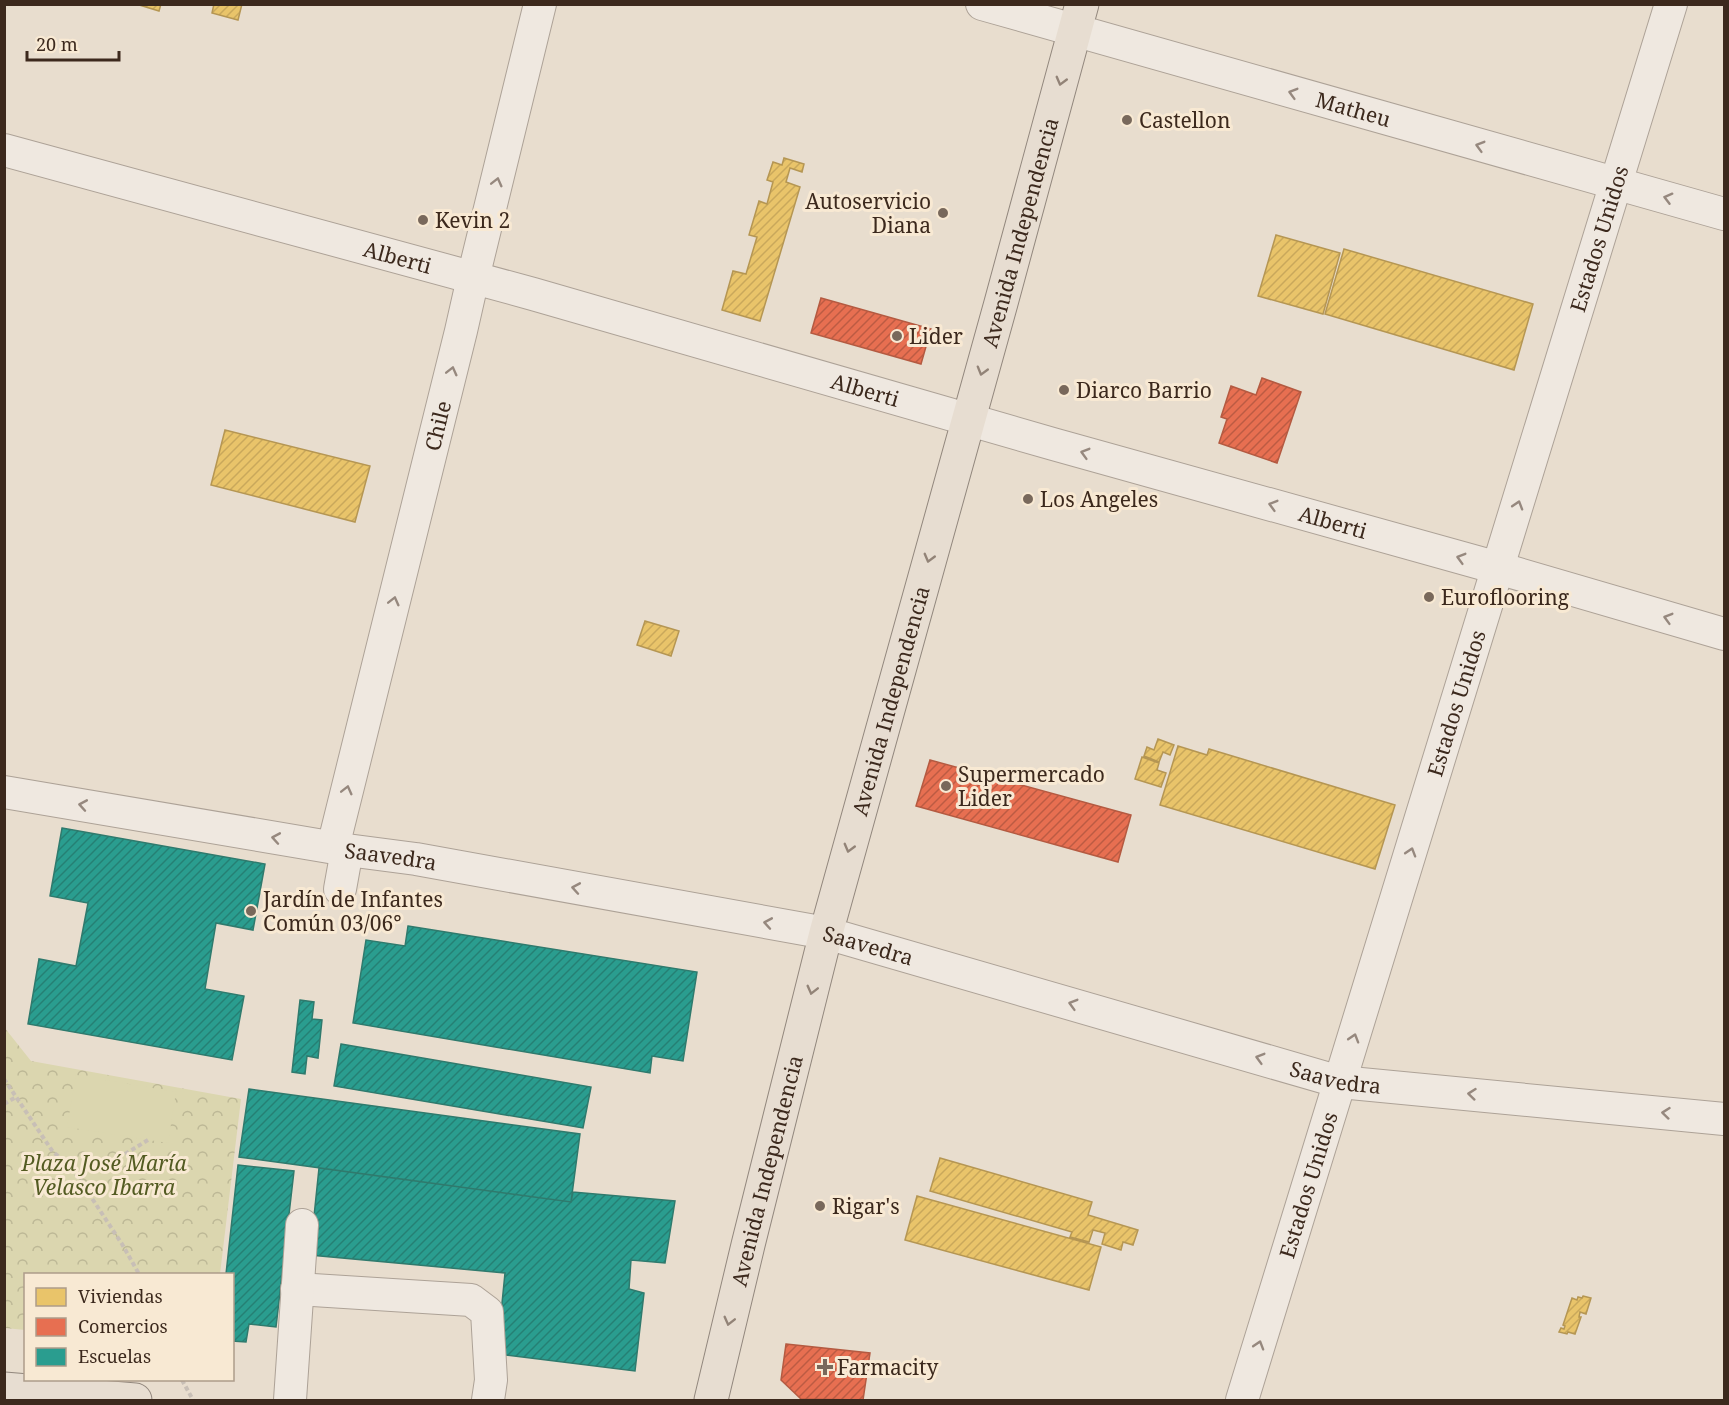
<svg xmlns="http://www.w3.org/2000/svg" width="1729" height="1405" font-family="'Noto Serif',serif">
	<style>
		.park { fill: url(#park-crowns) }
		.pitch { fill: #dbd6af }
		.homes { fill: url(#homes-hatch); stroke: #b59653; stroke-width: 1.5 }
		.shops { fill: url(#shops-hatch); stroke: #b45a41; stroke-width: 1.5 }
		.schools { fill: url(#schools-hatch); stroke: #2f7a6d; stroke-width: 1.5 }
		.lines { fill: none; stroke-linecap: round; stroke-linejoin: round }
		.minor-casing { stroke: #ada297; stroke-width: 34 }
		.major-casing { stroke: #92877d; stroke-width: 35 }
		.path { stroke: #c8bfb6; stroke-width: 4; stroke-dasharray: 4.5 3; stroke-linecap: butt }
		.minor { stroke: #efe8e0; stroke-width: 32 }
		.major { stroke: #e7ddd1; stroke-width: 33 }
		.oneway { stroke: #928377 }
		.oneway2 { stroke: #96887e }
		.poi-dot { fill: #78685b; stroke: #f8e9d3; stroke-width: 2 }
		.labels { text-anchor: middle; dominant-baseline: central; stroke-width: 6; stroke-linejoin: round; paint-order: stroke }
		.street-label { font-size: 21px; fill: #3c291d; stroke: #f8e9d3 }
		.poi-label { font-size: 21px; fill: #3c291d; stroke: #f8e9d3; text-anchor: start }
		.park-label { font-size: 21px; font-style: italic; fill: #535b22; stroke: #f8e9d3 }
	</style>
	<defs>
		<pattern id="park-crowns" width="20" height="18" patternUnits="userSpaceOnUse" patternTransform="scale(1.5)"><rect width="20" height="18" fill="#dbd6af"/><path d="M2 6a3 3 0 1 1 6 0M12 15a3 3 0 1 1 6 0" fill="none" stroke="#bdb896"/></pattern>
		<pattern id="homes-hatch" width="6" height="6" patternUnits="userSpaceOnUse" patternTransform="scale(1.5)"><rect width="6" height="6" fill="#e9c46a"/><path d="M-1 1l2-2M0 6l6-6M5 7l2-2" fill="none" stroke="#c9a85b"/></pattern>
		<pattern id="shops-hatch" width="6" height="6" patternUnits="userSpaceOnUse" patternTransform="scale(1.5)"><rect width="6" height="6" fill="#e76f51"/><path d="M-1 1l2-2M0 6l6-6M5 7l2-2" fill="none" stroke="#bc5b43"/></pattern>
		<pattern id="schools-hatch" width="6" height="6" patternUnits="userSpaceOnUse" patternTransform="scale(1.5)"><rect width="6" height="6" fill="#2a9d8f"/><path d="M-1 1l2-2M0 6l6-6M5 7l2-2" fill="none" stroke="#258074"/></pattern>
	</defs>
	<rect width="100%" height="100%" fill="#e8ddce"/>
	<!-- park -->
	<path class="park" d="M4,1027L31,1061L241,1099L220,1274H26L25,1330L5,1328Z"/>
	<!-- pitch -->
	<path class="pitch" d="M76,1075L176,1092L168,1143L67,1127Z"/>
	<!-- homes -->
	<path class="homes" d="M136,4H161L159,11Z
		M214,4H242L238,20L212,13Z
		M784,158L804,164L802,172L790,168L786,182L800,187L760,321L722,310L733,271L746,274L757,237L749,235L759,201L767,204L773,182L767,180L773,162L782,165Z
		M1276,235L1340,253L1323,314L1258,296Z
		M1344,249L1533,304L1514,370L1325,314Z
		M225,430L370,466L355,522L211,485Z
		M645,621L679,631L671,656L637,645Z
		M1158,739L1174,745L1170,755L1163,752L1159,762L1144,756L1147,747L1154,750Z
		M1178,746L1207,755L1209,749L1395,805L1375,869L1160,805Z
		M1142,757L1159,763L1157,770L1166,773L1161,787L1135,779Z
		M940,1158L1092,1202L1088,1215L1138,1230L1133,1245L1123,1242L1121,1250L1102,1244L1105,1233L1093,1230L1089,1242L1070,1237L1072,1232L930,1191Z
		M917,1196L1101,1247L1089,1290L905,1240Z
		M1583,1296L1591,1298L1586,1314L1580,1312L1579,1317H1581L1575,1334L1568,1332L1567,1334L1559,1332L1561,1328L1564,1329L1565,1326L1563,1325L1572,1298L1577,1300L1578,1297L1582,1298Z"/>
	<!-- shops -->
	<path class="shops" d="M821,298L931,329L921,364L811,333Z
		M1262,378L1301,392L1277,463L1219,443L1227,419L1221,417L1231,386L1256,395Z
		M930,760L1131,815L1118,862L916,806Z
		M786,1344L870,1353L863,1400L801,1399L781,1380Z"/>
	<!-- schools -->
	<path class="schools" d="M62,828L265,864L253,930L216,923L205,989L244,996L232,1060L28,1024L39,959L76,966L88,903L50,896Z
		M408,926L697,972L683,1061L652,1056L650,1073L353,1023L366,940L405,946Z
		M300,1000L314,1002L312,1019L322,1020L318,1058L307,1056L305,1074L292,1072Z
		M341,1044L591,1087L583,1128L334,1086Z
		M249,1089L580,1134L571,1202L239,1157Z
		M238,1165L294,1171L276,1327L249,1324L246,1342L232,1341V1274H226Z
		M319,1168L571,1202L573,1192L675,1201L665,1263L631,1260L629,1289L644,1293L635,1371L497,1354L505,1273L310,1255Z"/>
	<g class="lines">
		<defs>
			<g id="minor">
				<path id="s1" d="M982,4L1724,214"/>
				<path id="s2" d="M4,150L533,294L1053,444L1498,568L1724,634"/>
				<path id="s3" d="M4,792L347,850L416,859L826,933L1340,1082L1724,1119"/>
				<path id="s4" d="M333,847L461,331L473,278L540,4"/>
				<path d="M340,889L347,850"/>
				<path d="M297,1289L471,1300L487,1312L491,1380L488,1400"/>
				<path d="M290,1400L302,1225"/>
				<path id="s5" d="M1242,1400L1671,4"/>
			</g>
			<g id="major">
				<path d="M4,1389L135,1400"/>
				<path id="s6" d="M711,1400L748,1245L826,933L1001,303L1082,4"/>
			</g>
		</defs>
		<!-- minor casing -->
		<use href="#minor" class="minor-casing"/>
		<!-- major casing -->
		<use href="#major" class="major-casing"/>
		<!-- path -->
		<path class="path" d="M4,1079L53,1152L70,1165L122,1244L139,1274
			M4,1104L16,1097
			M125,1154L148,1140
			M182,1380L193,1400"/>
		<!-- minor -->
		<use href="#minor" class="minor"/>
		<!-- major -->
		<use href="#major" class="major"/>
	</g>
	<!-- one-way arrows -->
	<defs><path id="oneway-chevron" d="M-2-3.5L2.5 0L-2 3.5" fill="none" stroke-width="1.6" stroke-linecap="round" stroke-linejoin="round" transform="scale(1.5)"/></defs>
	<g class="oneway">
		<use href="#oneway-chevron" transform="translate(1061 81) rotate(105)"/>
		<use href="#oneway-chevron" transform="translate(982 371) rotate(106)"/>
		<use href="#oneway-chevron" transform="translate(929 558) rotate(105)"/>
		<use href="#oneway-chevron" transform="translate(849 848) rotate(105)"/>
		<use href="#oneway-chevron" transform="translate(812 990) rotate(104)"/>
		<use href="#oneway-chevron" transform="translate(729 1321) rotate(104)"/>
	</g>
	<g class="oneway2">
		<use href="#oneway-chevron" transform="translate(1293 93) rotate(-164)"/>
		<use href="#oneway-chevron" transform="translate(1480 146) rotate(-164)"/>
		<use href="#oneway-chevron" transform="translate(497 182) rotate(-76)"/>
		<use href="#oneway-chevron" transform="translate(1668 198) rotate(-165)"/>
		<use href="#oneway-chevron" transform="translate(452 371) rotate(-76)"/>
		<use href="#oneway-chevron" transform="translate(1085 453) rotate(-164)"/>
		<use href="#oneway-chevron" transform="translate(1273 505) rotate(-164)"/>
		<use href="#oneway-chevron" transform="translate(1518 505) rotate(-73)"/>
		<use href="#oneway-chevron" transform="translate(1461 558) rotate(-164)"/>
		<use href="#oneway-chevron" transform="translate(394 601) rotate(-76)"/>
		<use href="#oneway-chevron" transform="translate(1668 618) rotate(-164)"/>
		<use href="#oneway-chevron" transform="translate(347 790) rotate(-76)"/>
		<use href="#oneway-chevron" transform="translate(83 805) rotate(-170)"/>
		<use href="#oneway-chevron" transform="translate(276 838) rotate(-170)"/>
		<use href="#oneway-chevron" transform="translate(1411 852) rotate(-73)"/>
		<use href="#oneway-chevron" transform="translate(576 888) rotate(-170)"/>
		<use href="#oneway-chevron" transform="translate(768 923) rotate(-170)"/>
		<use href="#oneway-chevron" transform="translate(1073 1004) rotate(-164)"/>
		<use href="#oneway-chevron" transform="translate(1354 1038) rotate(-73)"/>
		<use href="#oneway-chevron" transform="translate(1260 1058) rotate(-164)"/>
		<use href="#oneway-chevron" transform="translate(1472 1094) rotate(-174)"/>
		<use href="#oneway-chevron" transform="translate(1666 1113) rotate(-174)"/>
		<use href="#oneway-chevron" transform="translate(1259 1345) rotate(-73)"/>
	</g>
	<!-- markers -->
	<g class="poi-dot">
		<circle cx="1127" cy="120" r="6"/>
		<circle cx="943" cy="213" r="6"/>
		<circle cx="423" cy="220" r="6"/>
		<circle cx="897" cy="336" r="6"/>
		<circle cx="1064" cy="390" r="6"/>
		<circle cx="1028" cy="499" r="6"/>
		<circle cx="1429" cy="597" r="6"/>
		<circle cx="946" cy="786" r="6"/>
		<circle cx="251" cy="911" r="6"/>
		<circle cx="820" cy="1206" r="6"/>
		<path d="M822 1358h6v6h6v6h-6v6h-6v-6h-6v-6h6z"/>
	</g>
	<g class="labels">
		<!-- street labels -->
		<g class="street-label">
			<text stroke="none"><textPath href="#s1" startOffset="386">Matheu</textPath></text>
			<text stroke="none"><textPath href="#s6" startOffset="1208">Avenida Independencia</textPath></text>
			<text stroke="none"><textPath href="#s5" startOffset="1215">Estados Unidos</textPath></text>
			<text stroke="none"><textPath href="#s2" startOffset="408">Alberti</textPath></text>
			<text stroke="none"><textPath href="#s2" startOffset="894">Alberti</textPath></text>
			<text stroke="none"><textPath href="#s4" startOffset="434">Chile</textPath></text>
			<text stroke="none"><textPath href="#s2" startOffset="1380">Alberti</textPath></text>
			<text stroke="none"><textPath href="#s6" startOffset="722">Avenida Independencia</textPath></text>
			<text stroke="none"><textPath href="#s5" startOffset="729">Estados Unidos</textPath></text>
			<text stroke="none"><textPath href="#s3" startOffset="392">Saavedra</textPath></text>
			<text stroke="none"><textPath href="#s3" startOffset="878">Saavedra</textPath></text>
			<text stroke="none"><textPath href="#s3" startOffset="1364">Saavedra</textPath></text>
			<text stroke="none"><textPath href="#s6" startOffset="236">Avenida Independencia</textPath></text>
			<text stroke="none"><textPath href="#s5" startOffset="225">Estados Unidos</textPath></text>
		</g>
		<!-- poi labels -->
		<g class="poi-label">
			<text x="1139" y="120">Castellon</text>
			<text x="931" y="201" text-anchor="end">Autoservicio<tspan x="931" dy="24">Diana</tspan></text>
			<text x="435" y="220">Kevin 2</text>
			<text x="909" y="336">Lider</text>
			<text x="1076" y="390">Diarco Barrio</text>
			<text x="1040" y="499">Los Angeles</text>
			<text x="1441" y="597">Euroflooring</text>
			<text x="958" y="774">Supermercado<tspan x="958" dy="24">Lider</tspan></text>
			<text x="263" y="899">Jardín de Infantes<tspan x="263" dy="24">Común 03/06°</tspan></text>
			<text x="832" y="1206">Rigar's</text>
			<text x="837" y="1367">Farmacity</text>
		</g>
		<!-- park labels -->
		<g class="park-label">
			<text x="104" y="1163">Plaza José María<tspan x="104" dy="24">Velasco Ibarra</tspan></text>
		</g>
	</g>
	<!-- border -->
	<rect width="1729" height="1405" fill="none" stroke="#3c291d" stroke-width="12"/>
	<!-- legend -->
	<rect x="24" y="1273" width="210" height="108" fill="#f8e9d3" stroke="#ad9c8a" stroke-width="1.5"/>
	<rect x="36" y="1288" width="30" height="18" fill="#e9c46a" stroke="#ad9c8a" stroke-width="1.5"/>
	<text x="78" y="1303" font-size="18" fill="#3c291d">Viviendas</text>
	<rect x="36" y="1318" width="30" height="18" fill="#e76f51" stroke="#ad9c8a" stroke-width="1.5"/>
	<text x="78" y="1333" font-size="18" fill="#3c291d">Comercios</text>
	<rect x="36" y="1348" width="30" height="18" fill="#2a9d8f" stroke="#ad9c8a" stroke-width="1.5"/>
	<text x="78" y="1363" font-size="18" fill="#3c291d">Escuelas</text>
	<!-- scale -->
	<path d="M27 51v9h92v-9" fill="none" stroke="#3c291d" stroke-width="3"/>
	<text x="36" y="51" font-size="18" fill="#3c291d" stroke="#f8e9d3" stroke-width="4.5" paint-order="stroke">20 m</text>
</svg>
